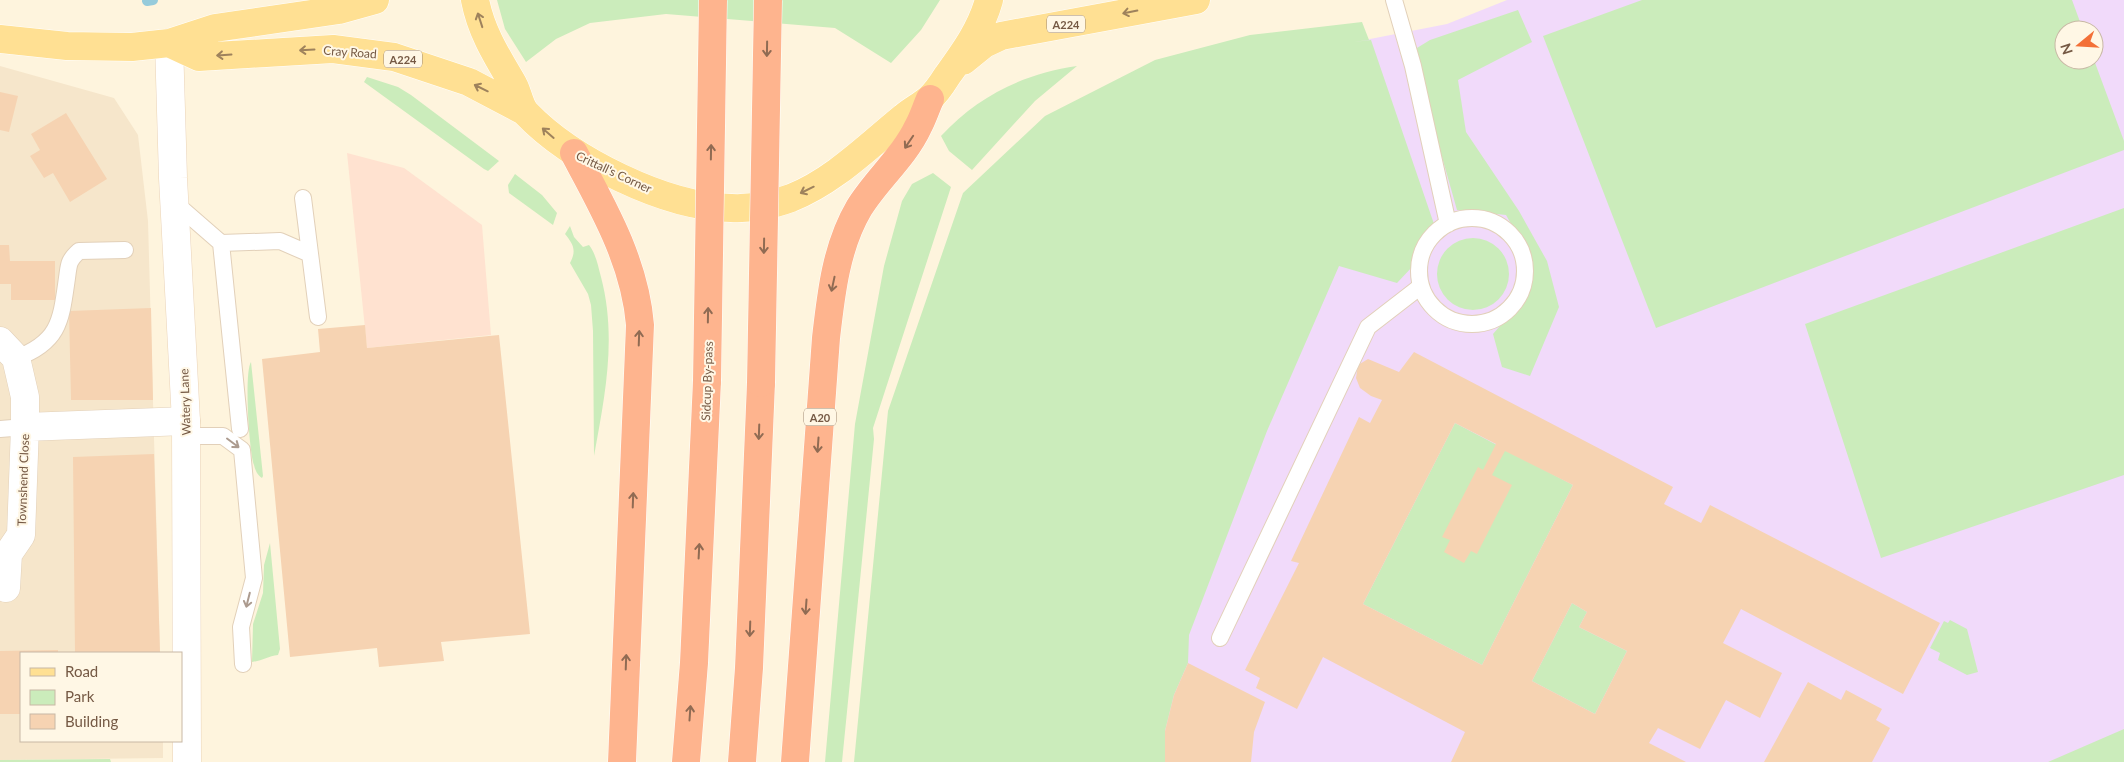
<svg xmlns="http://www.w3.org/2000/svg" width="2124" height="762" font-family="Lato,sans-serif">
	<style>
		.residential { fill: #f6e6cb }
		.commercial { fill: #ffe2d0 }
		.education { fill: #f1dafa; fill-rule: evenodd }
		.green { fill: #cbecbb }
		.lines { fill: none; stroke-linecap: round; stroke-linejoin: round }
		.stream { stroke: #96cbdb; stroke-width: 10 }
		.building { fill: #f6d3b2; fill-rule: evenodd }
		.lane-casing { stroke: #e2d0b9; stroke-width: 18 }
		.street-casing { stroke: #e2d0b9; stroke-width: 29 }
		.secondary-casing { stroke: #ead3b8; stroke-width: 29 }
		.primary-casing { stroke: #fff; stroke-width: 29 }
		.highway-casing { stroke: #fff; stroke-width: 29 }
		.lane { stroke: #fff; stroke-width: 16 }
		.street { stroke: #fff; stroke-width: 28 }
		.secondary { stroke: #fff; stroke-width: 28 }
		.primary { stroke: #ffe093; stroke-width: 28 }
		.highway { stroke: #feb48e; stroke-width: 28 }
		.highway-bridge-casing { stroke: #fff; stroke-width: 29; stroke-linecap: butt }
		.highway-bridge { stroke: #feb48e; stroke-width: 28 }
		.oneway { stroke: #9e825c }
		.oneway2 { stroke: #906b53 }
		.oneway3 { stroke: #ac9b8f }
		.labels { text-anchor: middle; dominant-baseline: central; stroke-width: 4; stroke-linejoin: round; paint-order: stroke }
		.shield { fill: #fff7e5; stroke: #9e8874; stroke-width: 1 }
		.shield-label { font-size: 11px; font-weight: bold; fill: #755944 }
		.street-label { font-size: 12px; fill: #755944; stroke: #fff7e5 }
	</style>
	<rect width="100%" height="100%" fill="#fef4dd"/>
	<!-- residential -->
	<path class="residential" d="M0,66L114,98L138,135L148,221L160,653H21V741H163V758L0,760Z"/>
	<!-- commercial -->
	<path class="commercial" d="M347,153L404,168L482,225L491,335L367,348Z"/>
	<!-- education -->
	<path class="education" d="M1507,0H2124V762H868L1329,47L1447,24ZM2064,30H2094V60H2064Z"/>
	<!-- green -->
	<path class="green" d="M497,0H940L921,30L891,63L835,28L666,14L590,23L556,39L526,62L505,29Z
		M1642,0H2072L2083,30H2064V60H2094L2124,141V150L1656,328L1543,36Z
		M1518,10L1532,42L1458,80L1466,132L1519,211L1547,261L1559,307L1530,376L1502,367L1493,334L1526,296L1527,252L1506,215L1457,210L1412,51L1430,40Z
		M1362,22L1369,40L1353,42L1371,40L1434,224L1418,246L1413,266L1397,283L1339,266L1267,431L1189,635L1188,663L1174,695L1165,731V762H854L888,411L963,193L1045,116L1155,60L1250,35Z
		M1077,66L1035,101L972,170L949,151L941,136C978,96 1023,74 1077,66Z
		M367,77L398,87L411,95L499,161L488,171L484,169L364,82Z
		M933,173L951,187L873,428L874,439L842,762H825L855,424L884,266L902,201L912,184Z
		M515,174L542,195L557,213L553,225L509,193L508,185Z
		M2124,208V475L1881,558L1805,324Z
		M570,226L574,237L583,247L589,245C596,254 598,266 601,277C617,338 605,395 594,456L593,331L591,305L588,294L570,263C577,250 573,244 565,234Z
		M1437 274a36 36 0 1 1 72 0a36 36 0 1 1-72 0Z
		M251,362L263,476L262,478C258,476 255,470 254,465C249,452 244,372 251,362Z
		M1455,423L1573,485L1482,665L1363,604Z
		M270,543L280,649L278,655C268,656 262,661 252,662L253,624L263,593L264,565Z
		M1572,603L1587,612L1579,627L1627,651L1595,714L1532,681Z
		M1950,620L1967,629L1978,672L1967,675L1938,660L1940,653L1930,648L1944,621L1948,623Z
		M2124,729V762H2048Z
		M110,759L111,762H0V760Z"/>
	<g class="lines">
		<!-- stream -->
		<path class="stream" d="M147,1L153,0"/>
	</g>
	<!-- building -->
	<path class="building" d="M0,92L18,96L9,132L0,130Z
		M66,113L107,179L70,202L53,173L44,178L30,156L40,150L31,134Z
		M0,245H9L10,261H55V300H11V284H0Z
		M151,308L153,400H71L69,311Z
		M365,325L367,348L499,335L530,634L441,642L444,661L379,667L377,648L290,657L262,359L320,352L318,329Z
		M1414,352L1673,487L1664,504L1701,523L1710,505L1940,623L1903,694L1741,609L1723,643L1782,673L1760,718L1726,700L1700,749L1658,728L1649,743L1686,762H1451L1465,732L1323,657L1297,709L1256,688L1260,678L1245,670L1299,563L1291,561L1359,417L1370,423L1382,400L1371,396L1360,388L1356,378L1358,365L1368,359L1399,372ZM1455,423L1496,444L1483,470L1478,467L1442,537L1450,540L1444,552L1464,563L1471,551L1477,554L1512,485L1492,475L1505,451L1573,485L1482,665L1363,604ZM1572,603L1587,612L1579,627L1627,651L1595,714L1532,681Z
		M154,454L160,653H75L73,457Z
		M58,650V653H21V714H0V651Z
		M1188,663L1265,702L1254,732L1251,762H1165V731L1174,695Z
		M1808,682L1841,700L1846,690L1882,709L1876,720L1890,728L1872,762H1764Z"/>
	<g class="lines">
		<defs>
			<path id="lane" d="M1394,0L1413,66L1448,224
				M303,198L318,317
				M175,203L221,243L280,241L310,254
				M1419 271a53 53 0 1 1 106 0a53 53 0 1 1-106 0Z
				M221,243L240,429
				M16,358C60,342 61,320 67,278C69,264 68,261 79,251L125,250
				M0,429L25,427
				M186,436H223L242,450L254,578L241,627L243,664
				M1220,638L1368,327L1421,286"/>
			<path id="street" d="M0,341L16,358L25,397V427L21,535L8,554L6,588
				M25,427L186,421"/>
			<path id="secondary" d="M169,43L173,178L186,421L187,762"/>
			<path id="primary" d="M475,0C481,31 496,55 512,82C518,91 519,105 526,113C571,160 665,207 731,208C751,209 772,205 791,198C834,181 868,146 904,117C912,110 921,106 929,99C936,93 942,84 947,76C965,51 981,29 989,0
				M0,39L67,46L132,47L169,43L215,28L339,10L375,0
				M169,43L199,57L333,49L394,57L469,82L524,111
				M963,61L984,44L1001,36L1196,0"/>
			<path id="highway" d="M574,153C603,207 635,262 640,325L622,762
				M686,762L694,663L707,381
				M742,762L749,668L761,383
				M795,762L826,338C831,294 836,247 859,208C876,180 904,157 918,127C923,118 926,108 930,99"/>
		</defs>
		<!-- lane casing -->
		<use href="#lane" class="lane-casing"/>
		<!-- street casing -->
		<use href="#street" class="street-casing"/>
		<!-- secondary casing -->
		<use href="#secondary" class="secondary-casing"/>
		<!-- primary casing -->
		<use href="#primary" class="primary-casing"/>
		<!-- highway casing -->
		<use href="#highway" class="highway-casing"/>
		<!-- lane -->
		<use href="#lane" class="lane"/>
		<!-- street -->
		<use href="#street" class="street"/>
		<!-- secondary -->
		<use href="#secondary" class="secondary"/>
		<!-- primary -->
		<use href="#primary" class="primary"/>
		<!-- highway -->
		<use href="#highway" class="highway"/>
		<defs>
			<path id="highway-bridge" d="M707,381L713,0
				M761,383L768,0"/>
		</defs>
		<!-- highway-bridge casing -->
		<use href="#highway-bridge" class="highway-bridge-casing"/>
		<!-- highway-bridge -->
		<use href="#highway-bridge" class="highway-bridge"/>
	</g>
	<!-- one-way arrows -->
	<defs><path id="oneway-shaft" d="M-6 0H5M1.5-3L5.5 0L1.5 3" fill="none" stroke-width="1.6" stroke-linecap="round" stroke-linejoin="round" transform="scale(1.25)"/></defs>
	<g class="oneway">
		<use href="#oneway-shaft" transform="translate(1130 12) rotate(169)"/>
		<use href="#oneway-shaft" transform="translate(480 20) rotate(-108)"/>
		<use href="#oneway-shaft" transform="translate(307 50) rotate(177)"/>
		<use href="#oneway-shaft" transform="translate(224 55) rotate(176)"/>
		<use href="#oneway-shaft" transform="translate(481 88) rotate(-154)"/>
		<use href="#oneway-shaft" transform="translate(548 133) rotate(-139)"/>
		<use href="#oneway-shaft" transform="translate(807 190) rotate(154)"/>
	</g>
	<g class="oneway2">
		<use href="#oneway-shaft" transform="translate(767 49) rotate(91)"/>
		<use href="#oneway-shaft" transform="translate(909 142) rotate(124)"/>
		<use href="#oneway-shaft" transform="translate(711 152) rotate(-89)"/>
		<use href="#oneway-shaft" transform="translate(764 246) rotate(91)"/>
		<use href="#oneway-shaft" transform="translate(833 284) rotate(102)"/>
		<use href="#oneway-shaft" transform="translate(708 315) rotate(-89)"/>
		<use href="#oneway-shaft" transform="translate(639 338) rotate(-88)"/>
		<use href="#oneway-shaft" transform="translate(759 432) rotate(92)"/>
		<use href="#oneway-shaft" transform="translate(818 445) rotate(94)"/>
		<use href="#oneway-shaft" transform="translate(633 500) rotate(-88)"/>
		<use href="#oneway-shaft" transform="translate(699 551) rotate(-87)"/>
		<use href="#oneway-shaft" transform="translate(806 607) rotate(94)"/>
		<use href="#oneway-shaft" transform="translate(750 629) rotate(92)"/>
		<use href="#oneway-shaft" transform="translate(626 662) rotate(-88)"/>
		<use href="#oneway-shaft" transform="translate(690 713) rotate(-86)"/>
	</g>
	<g class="oneway3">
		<use href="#oneway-shaft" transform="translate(233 443) rotate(37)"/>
		<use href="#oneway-shaft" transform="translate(248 600) rotate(104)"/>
	</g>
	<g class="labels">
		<!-- shield labels -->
		<g class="shield">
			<rect x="1047" y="15.5" width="38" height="17" rx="4"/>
			<rect x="384" y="50.5" width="38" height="17" rx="4"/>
			<rect x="804" y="408.5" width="32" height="17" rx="4"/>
		</g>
		<g class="shield-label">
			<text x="1066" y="24">A224</text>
			<text x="403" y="59">A224</text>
			<text x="820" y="417">A20</text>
		</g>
		<!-- street labels -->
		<g class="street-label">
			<text transform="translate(350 52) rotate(4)">Cray Road</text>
			<text transform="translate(614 172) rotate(25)">Crittall's Corner</text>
			<text transform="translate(707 381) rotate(-88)">Sidcup By-pass</text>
			<text transform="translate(185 402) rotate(-92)">Watery Lane</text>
			<text transform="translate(23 480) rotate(-88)">Townshend Close</text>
		</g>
	</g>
	<!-- legend -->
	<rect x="20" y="652" width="162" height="90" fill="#fff7e5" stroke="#c8b8a5"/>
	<rect x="30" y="668" width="25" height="8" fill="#ffe093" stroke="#c8b8a5"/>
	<text x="65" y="677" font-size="15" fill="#755944">Road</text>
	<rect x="30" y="690" width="25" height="15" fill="#cbecbb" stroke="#c8b8a5"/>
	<text x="65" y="702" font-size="15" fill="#755944">Park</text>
	<rect x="30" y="714" width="25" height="15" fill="#f6d3b2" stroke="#c8b8a5"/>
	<text x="65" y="727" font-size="15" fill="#755944">Building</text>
	<!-- north arrow -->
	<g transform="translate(2079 45) rotate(252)"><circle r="24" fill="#fff7e5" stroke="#c8b8a5"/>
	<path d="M0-4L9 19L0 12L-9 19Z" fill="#f37037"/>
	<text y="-8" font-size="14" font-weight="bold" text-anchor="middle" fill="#755944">N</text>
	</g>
</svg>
